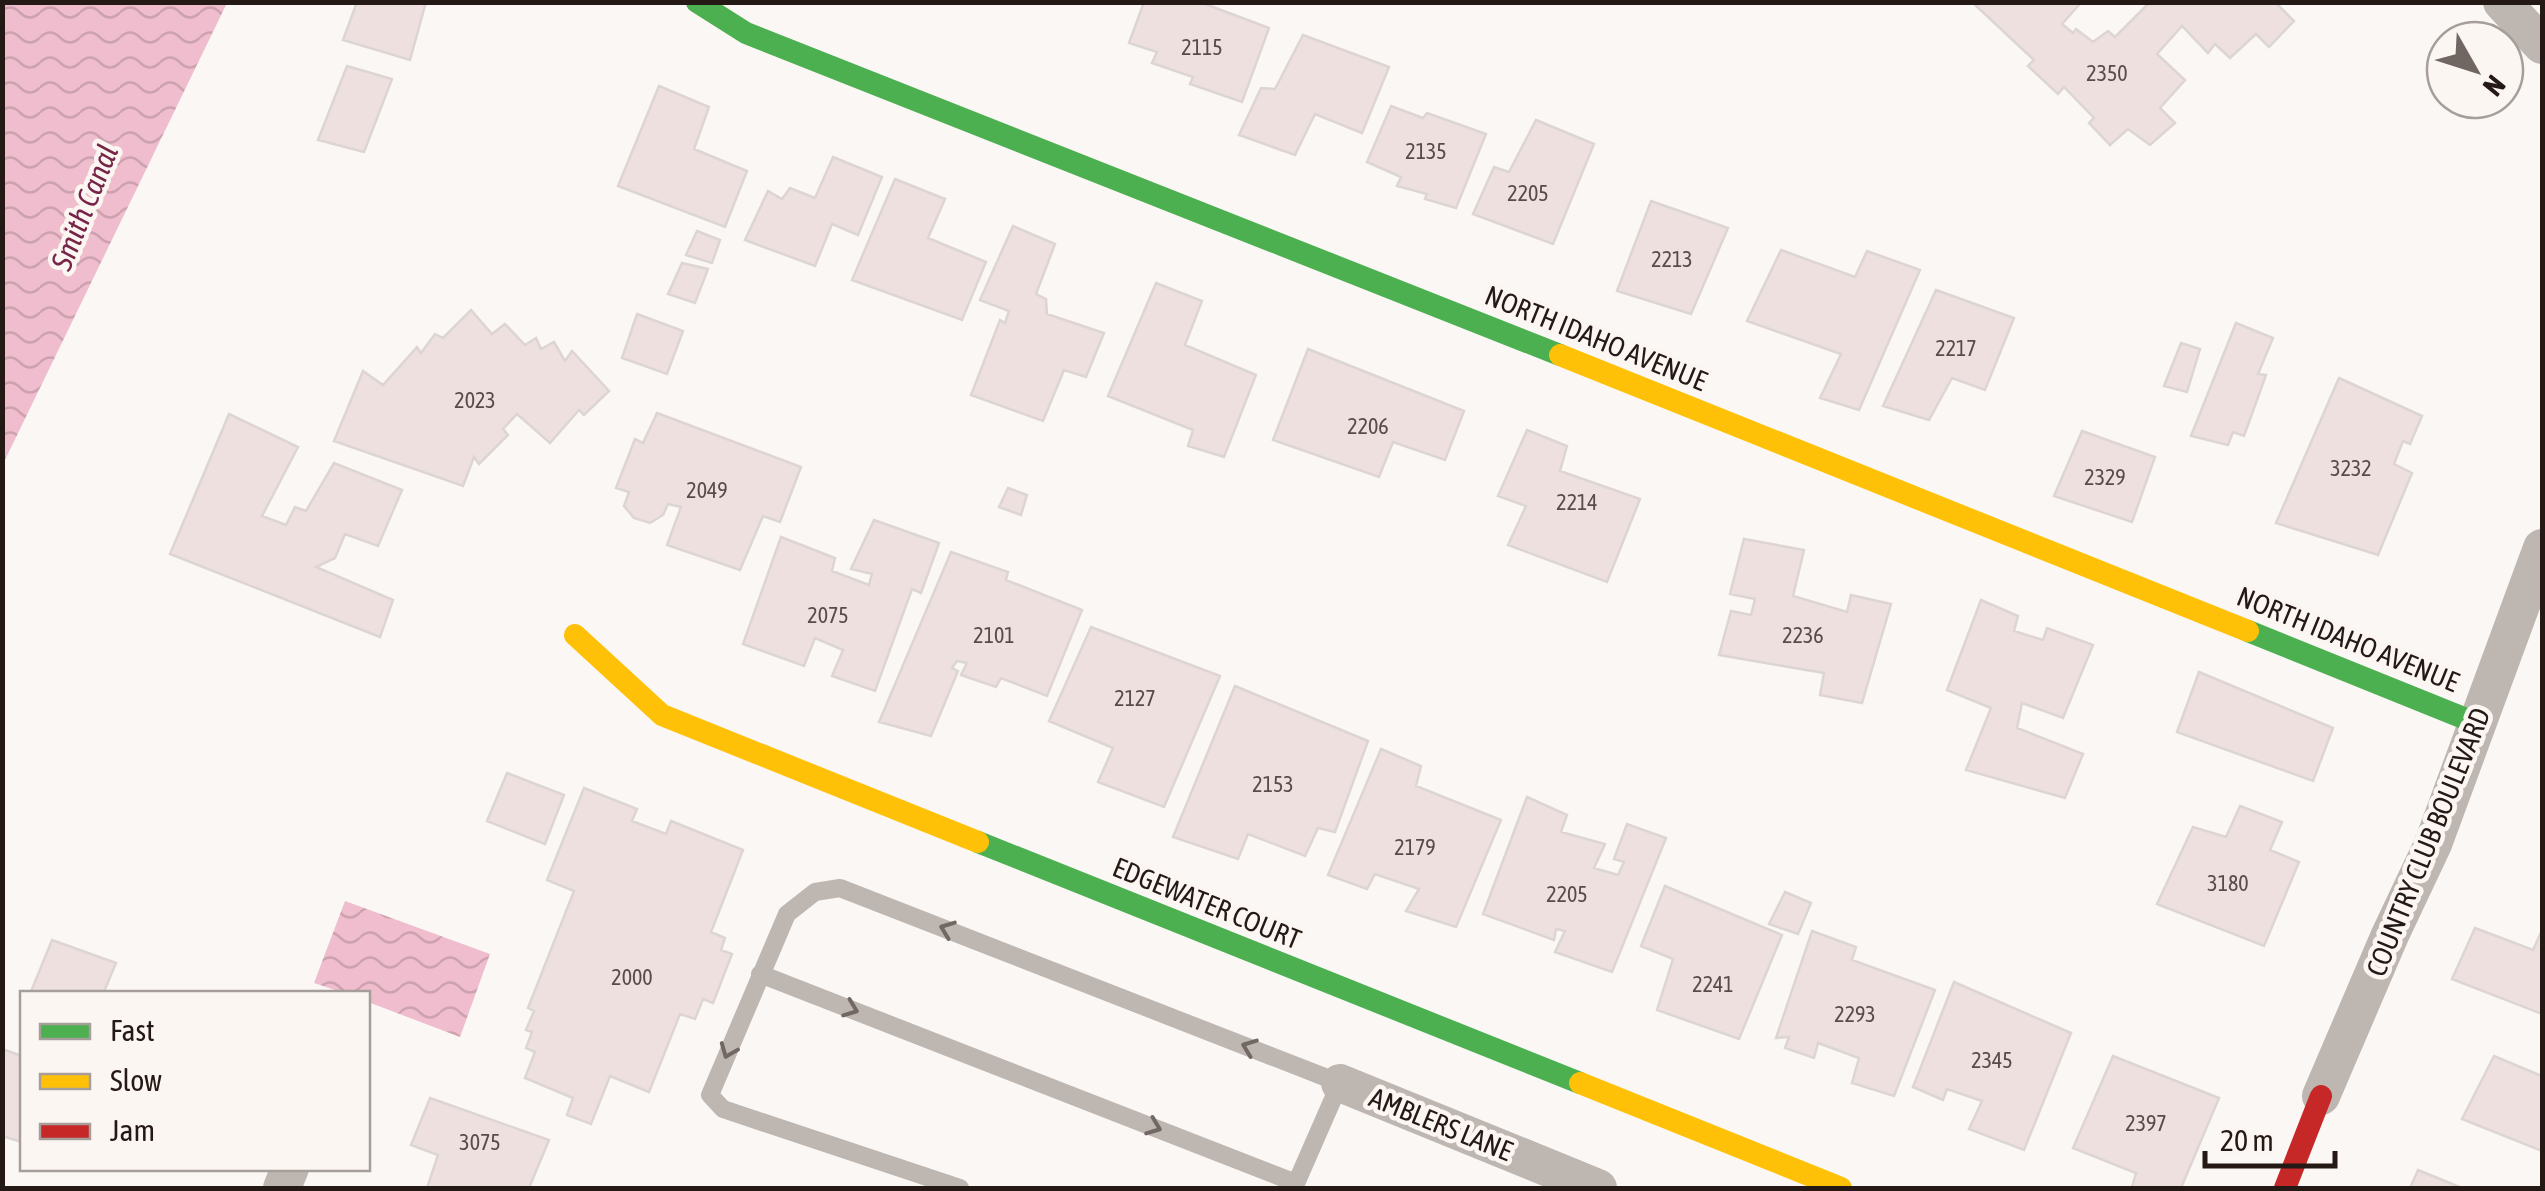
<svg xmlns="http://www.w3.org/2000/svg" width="2545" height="1191" font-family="'Asap Condensed',sans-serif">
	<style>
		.water { fill: url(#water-waves) }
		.building { fill: #ede0df; stroke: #ddd5d3; stroke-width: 2.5 }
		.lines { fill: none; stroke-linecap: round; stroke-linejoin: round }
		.lane { stroke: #beb6b1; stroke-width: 18 }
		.street { stroke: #beb6b1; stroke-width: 38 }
		.fast { stroke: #4caf50; stroke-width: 22 }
		.slow { stroke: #ffc107; stroke-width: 22 }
		.jam { stroke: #c62828; stroke-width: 22 }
		.oneway { stroke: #726863 }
		.labels { text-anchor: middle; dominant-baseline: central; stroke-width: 9; stroke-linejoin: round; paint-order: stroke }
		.number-label { font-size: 22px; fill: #584c48 }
		.street-label { font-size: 28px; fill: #251915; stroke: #fcf6f3 }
		.water-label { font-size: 30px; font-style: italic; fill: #762548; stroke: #fcf6f3 }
	</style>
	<defs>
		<pattern id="water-waves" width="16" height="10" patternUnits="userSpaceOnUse" patternTransform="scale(2.5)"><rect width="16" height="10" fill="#efbdcd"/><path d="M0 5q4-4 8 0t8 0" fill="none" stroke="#cda2af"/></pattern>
	</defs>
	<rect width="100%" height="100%" fill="#faf7f5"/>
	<!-- water -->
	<path class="water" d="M3,2L227,3L3,464L2,3Z
		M345,901L490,954L460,1037L368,1002V994L344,993L314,983Z"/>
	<!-- building -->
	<path class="building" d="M357,2H426L410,60L343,40Z
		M1144,2H1200L1269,28L1242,102L1190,84L1193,77L1152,63L1157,52L1129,43Z
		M1972,2H2077L2079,5L2062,24L2073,33L2076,29L2093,42L2108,31L2115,37L2150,2H2275L2294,21L2269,47L2256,34L2230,58L2215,44L2208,53L2182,26L2157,54L2185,80L2160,108L2175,123L2150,145L2128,129L2110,145L2089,123L2094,118L2064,87L2058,94L2028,66L2034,60Z
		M1303,35L1389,67L1362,133L1315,114L1295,155L1239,135L1261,88L1275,89Z
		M347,66L392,79L364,152L318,140Z
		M659,86L709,107L694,149L747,171L725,227L618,186Z
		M1391,106L1423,118L1427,113L1486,134L1456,208L1425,199L1427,194L1397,186L1401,177L1367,162Z
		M1536,120L1594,144L1553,244L1473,214L1494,167L1509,172Z
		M833,157L882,177L858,235L832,224L815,266L745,240L768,191L782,199L790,188L815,198Z
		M895,179L945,199L928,238L986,262L962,320L852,280Z
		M1651,201L1728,228L1691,314L1617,291Z
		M1013,226L1055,244L1036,294L1046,299L1047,314L1104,333L1086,377L1064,370L1043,421L971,395L1000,320L1005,323L1009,311L980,300Z
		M697,231L720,240L712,263L686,255Z
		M1781,250L1855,277L1867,251L1920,270L1859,410L1820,398L1841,354L1747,321Z
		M682,263L708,269L695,303L668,294Z
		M1156,283L1202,301L1185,345L1256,375L1224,457L1188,446L1193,430L1108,396Z
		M1936,290L2014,318L1985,390L1952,378L1929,420L1883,406Z
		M471,310L492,334L505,324L525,345L536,338L541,349L554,342L565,361L572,351L609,391L584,415L579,410L550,443L517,414L503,429L508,435L479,464L474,457L463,486L334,441L363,371L383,385L417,347L421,353L435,334L443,338Z
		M637,314L683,331L667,374L622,358Z
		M2236,323L2273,338L2258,374L2266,375L2244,436L2233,432L2228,445L2191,436Z
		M2181,343L2200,349L2187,392L2164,386Z
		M1308,349L1464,411L1445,460L1393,442L1379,477L1273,440Z
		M2339,378L2422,416L2410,444L2403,441L2394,464L2412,473L2378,555L2276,523Z
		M657,413L801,467L780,522L763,516L740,570L667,545L681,507L668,504L663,515L650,523L634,518L624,506L629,492L616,488L635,439L643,443Z
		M229,414L298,447L262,516L286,525L295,507L306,511L334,463L402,490L378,546L345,534L335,558L316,567L393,600L380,637L170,554Z
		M1527,430L1567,446L1560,471L1640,499L1607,582L1508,545L1526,506L1498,496Z
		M2082,431L2155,457L2132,522L2054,496Z
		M1008,488L1027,495L1021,515L999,507Z
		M874,520L939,543L921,593L912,589L875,691L832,676L843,650L815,638L804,666L743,644L781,537L835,558L832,571L869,585L872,574L851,569Z
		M1744,539L1804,550L1793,596L1847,612L1851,595L1891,604L1862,703L1820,695L1824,673L1719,655L1731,611L1751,615L1755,599L1730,594Z
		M951,552L1008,572L1006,580L1082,610L1047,696L1001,678L996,687L961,675L967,663L957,661L952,668L958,671L931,736L879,722Z
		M1981,600L2018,616L2014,631L2043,640L2047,628L2093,645L2063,718L2022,703L2017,728L2083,754L2065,798L1966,770L1991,708L1947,690Z
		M1091,627L1220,676L1164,807L1098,782L1113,748L1049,721Z
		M2199,672L2333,728L2313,781L2177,732Z
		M1235,686L1368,741L1335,832L1318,828L1305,856L1248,834L1238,859L1173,837Z
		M1381,749L1421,766L1416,786L1501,820L1456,927L1406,911L1419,889L1375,874L1367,889L1328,875Z
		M507,773L564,795L545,844L487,821Z
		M584,788L637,809L632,821L666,834L671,821L743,850L711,932L725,938L721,950L732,954L713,1003L703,999L695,1019L680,1014L649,1092L610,1076L591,1124L567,1115L573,1098L525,1078L535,1052L526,1048L532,1032L526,1030L534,1011L528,1008L574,891L547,880Z
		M1527,797L1567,815L1561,832L1605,844L1594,868L1618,875L1624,862L1614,859L1627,824L1666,838L1612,972L1555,952L1565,931L1556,929L1554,940L1483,914Z
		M2240,806L2282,822L2270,850L2299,862L2264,946L2157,904L2193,827L2226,837Z
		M1665,886L1782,935L1739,1039L1657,1010L1673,959L1641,946Z
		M1785,892L1811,903L1798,934L1769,924Z
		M2475,928L2533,950L2542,930V1014L2452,979Z
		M1812,931L1856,947L1852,960L1935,990L1894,1096L1852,1083L1859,1058L1818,1043L1814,1058L1785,1048L1789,1037L1776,1038Z
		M52,940L116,963L103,994H30Z
		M1954,982L2071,1033L2024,1150L1969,1129L1982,1101L1947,1089L1943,1100L1913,1087Z
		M2,1049L22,1056V1142L2,1136Z
		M2113,1056L2219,1098L2181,1188H2136L2132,1187L2136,1173L2073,1148Z
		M2494,1056L2542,1076V1151L2462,1119Z
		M430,1098L549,1140L529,1188H427L438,1155L411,1145Z
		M2418,1170L2462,1188H2410Z"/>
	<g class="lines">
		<!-- lane -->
		<path class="lane" d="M760,974L1296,1183
			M960,1188L723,1109L710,1095L787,914L815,892L840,888L1340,1083L1294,1188"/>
		<!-- street -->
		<path class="street" d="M2502,2L2542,45
			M1340,1083L1598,1188
			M2321,1096L2390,935L2433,844L2542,548
			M282,1188L290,1168"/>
		<!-- fast -->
		<path class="fast" d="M697,2L746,33L1560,355
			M2248,631L2476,723
			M978,842L1580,1083"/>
		<!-- slow -->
		<path class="slow" d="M1560,355L2248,631
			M575,635L662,715L978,842
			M1580,1083L1841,1188"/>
		<!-- jam -->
		<path class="jam" d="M2285,1188L2321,1096"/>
	</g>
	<!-- one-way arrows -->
	<defs><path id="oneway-chevron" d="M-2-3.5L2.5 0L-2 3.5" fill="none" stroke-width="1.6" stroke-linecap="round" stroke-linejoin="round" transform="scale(2.5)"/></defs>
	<g class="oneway">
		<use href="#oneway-chevron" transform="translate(947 929) rotate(-159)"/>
		<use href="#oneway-chevron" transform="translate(851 1009) rotate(21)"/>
		<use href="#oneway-chevron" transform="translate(1249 1047) rotate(-159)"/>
		<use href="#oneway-chevron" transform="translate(728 1051) rotate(112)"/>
		<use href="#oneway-chevron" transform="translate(1154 1127) rotate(21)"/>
	</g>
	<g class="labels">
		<!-- number labels -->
		<g class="number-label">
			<text x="1202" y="47">2115</text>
			<text x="2107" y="73">2350</text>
			<text x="1426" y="151">2135</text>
			<text x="1528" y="193">2205</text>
			<text x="1672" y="259">2213</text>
			<text x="1956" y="348">2217</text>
			<text x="475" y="400">2023</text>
			<text x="1368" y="426">2206</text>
			<text x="2351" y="468">3232</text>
			<text x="2105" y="477">2329</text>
			<text x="707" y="490">2049</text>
			<text x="1577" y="502">2214</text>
			<text x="828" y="615">2075</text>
			<text x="994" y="635">2101</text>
			<text x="1803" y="635">2236</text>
			<text x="1135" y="698">2127</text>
			<text x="1273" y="784">2153</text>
			<text x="1415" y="847">2179</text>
			<text x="2228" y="883">3180</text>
			<text x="1567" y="894">2205</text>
			<text x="632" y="977">2000</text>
			<text x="1713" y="984">2241</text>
			<text x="1855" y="1014">2293</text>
			<text x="1992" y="1060">2345</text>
			<text x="2146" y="1123">2397</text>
			<text x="480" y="1142">3075</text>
		</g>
		<!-- street labels -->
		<g class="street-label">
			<text transform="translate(1596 338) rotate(22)">NORTH IDAHO AVENUE</text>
			<text transform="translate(2348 639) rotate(22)">NORTH IDAHO AVENUE</text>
			<text transform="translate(2428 842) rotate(-68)">COUNTRY CLUB BOULEVARD</text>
			<text transform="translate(1207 903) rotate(22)">EDGEWATER COURT</text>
			<text transform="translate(1441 1124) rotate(22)">AMBLERS LANE</text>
		</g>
		<!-- water labels -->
		<g class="water-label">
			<text transform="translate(84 207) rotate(-68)">Smith Canal</text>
		</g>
	</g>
	<!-- border -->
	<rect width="2545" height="1191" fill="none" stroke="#251915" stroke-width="10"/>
	<!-- legend -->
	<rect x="20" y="991" width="350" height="180" fill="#fcf6f3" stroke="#a69e9a" stroke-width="2.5"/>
	<rect x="40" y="1024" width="50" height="15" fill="#4caf50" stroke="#a69e9a" stroke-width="2.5"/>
	<text x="110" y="1041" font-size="30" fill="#251915">Fast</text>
	<rect x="40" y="1074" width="50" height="15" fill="#ffc107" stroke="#a69e9a" stroke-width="2.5"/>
	<text x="110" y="1091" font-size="30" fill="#251915">Slow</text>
	<rect x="40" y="1124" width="50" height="15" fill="#c62828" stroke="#a69e9a" stroke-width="2.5"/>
	<text x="110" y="1141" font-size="30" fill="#251915">Jam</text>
	<!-- north arrow -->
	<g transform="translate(2475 70) rotate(129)"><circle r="48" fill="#fcf6f3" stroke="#a69e9a" stroke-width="2.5"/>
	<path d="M0-8L18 38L0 25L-18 38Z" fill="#706763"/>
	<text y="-15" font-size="28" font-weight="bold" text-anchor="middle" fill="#251915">N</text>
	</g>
	<!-- scale -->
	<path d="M2205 1151v15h130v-15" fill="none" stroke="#251915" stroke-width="5"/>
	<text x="2220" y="1151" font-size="30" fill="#251915" stroke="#fcf6f3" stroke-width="8" paint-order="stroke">20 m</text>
</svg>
